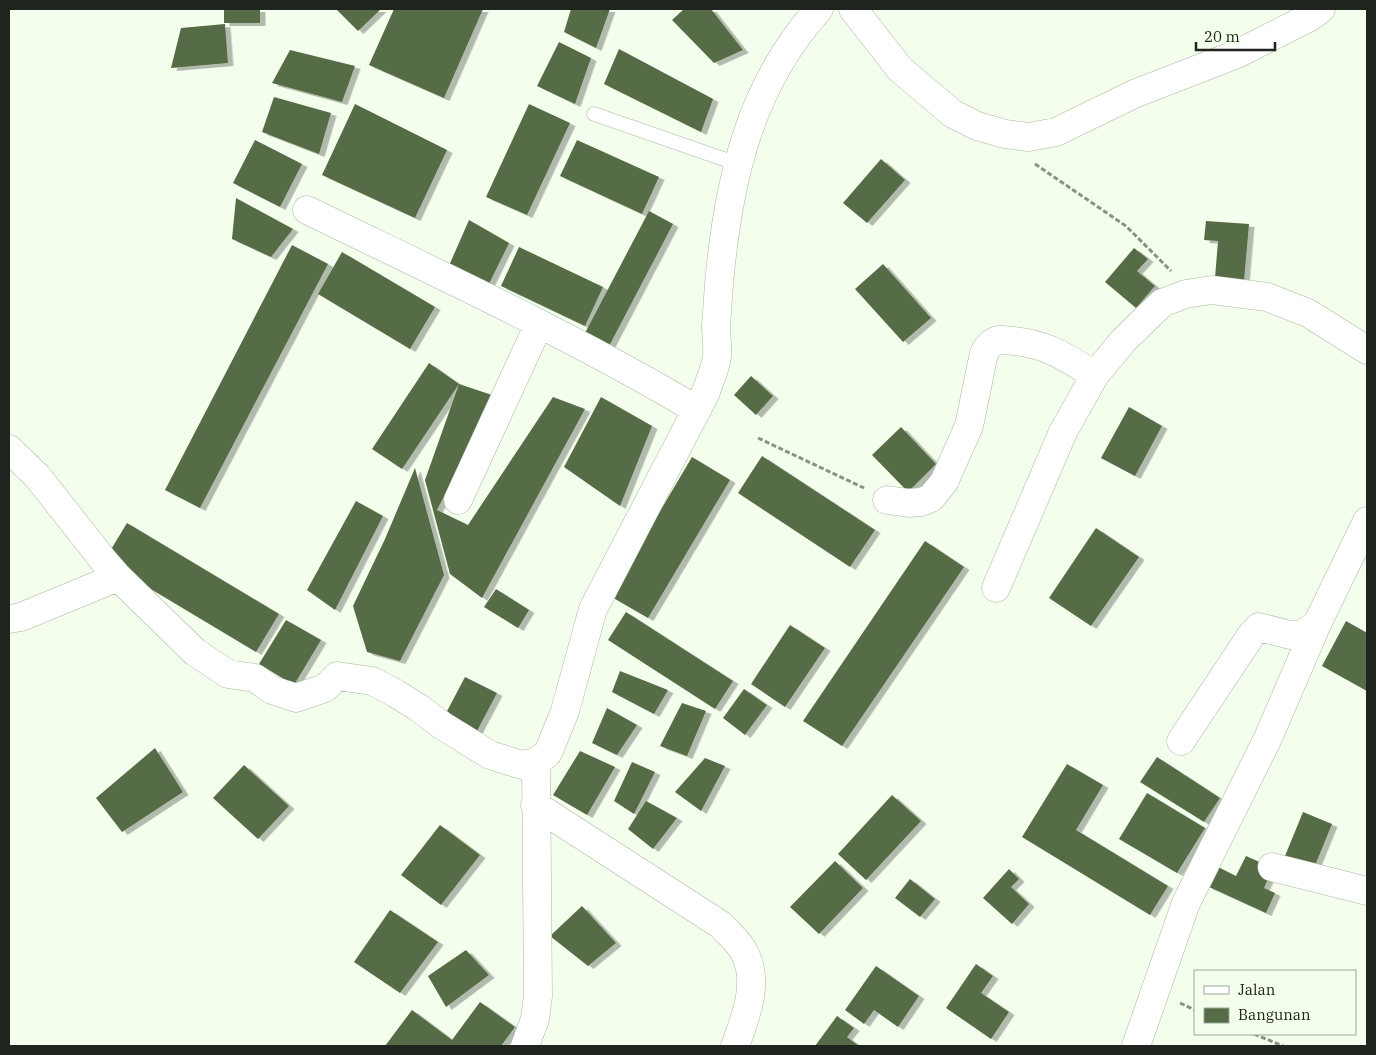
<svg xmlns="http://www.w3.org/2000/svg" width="1376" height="1055" font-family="'IBM Plex Serif',serif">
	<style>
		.building { fill: #556c46; filter: url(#shadow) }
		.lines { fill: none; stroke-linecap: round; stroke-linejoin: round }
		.lane-casing { stroke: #acb6a5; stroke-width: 15 }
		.street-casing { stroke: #acb6a5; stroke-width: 29 }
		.path { stroke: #8a9185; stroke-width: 3; stroke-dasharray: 5 2.5; stroke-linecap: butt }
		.lane { stroke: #fff; stroke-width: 14 }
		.street { stroke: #fff; stroke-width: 28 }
	</style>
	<defs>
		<filter id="shadow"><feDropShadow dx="5.5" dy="3" stdDeviation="0" flood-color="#0004"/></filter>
	</defs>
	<rect width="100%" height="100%" fill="#f3feec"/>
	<!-- building -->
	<path class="building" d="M224,9H260V23H224Z
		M336,9H381L358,31Z
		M394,9H483L444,98L369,65Z
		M571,9H610L596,48L564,32Z
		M684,9H711L743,50L714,63L672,20Z
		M225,24L228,63L171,68L181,28Z
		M559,42L591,58L575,104L537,86Z
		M619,49L713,99L701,132L604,84Z
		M290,50L355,66L342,102L272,83Z
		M274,97L331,113L319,154L262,132Z
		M355,104L447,150L415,218L322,175Z
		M529,104L570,123L527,215L486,197Z
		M255,140L302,164L280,207L233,183Z
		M577,140L659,177L642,214L560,176Z
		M881,159L905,180L867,223L843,203Z
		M236,198L293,229L271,257L232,239Z
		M649,211L673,224L607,350L584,335Z
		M469,220L509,243L487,288L448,268Z
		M1206,221L1249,224L1244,281L1215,278L1218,241L1204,240Z
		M292,245L328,264L200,508L165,490Z
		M519,247L603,287L585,326L501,286Z
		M1134,248L1148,259L1137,271L1155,286L1136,308L1105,282Z
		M342,252L435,307L410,349L318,294Z
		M883,264L931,318L903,342L855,289Z
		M429,363L459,384L402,469L372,449Z
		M751,376L773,396L756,415L734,395Z
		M459,384L495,396L437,510L468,525L553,397L585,409L482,598L450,574L425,480Z
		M601,397L652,426L620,506L564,467Z
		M1129,407L1162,426L1135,476L1101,458Z
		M901,427L936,464L908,492L872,455Z
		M762,456L875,530L850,567L738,493Z
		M692,457L730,480L648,618L610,596Z
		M415,468L444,575L400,661L367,652L353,606L385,539Z
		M356,501L383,516L335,610L307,590Z
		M127,523L279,614L256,652L104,561Z
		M1096,528L1139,557L1091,626L1049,598Z
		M925,541L964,567L842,746L803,721Z
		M496,589L529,610L518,628L484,607Z
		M626,612L733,681L715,709L608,640Z
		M286,620L321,640L294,685L259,664Z
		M1346,621L1367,633V691L1322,666Z
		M790,625L825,648L785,707L751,684Z
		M620,671L668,690L654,714L612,692Z
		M465,677L497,693L477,731L445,715Z
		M744,689L767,705L745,735L723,718Z
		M682,703L706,711L687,756L660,746Z
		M607,708L637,725L617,755L592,743Z
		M155,748L183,792L122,832L96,798Z
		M580,751L615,767L587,815L553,795Z
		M1157,757L1220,798L1204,822L1140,782Z
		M705,758L725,766L701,811L675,792Z
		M632,762L655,772L634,814L614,801Z
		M1067,764L1103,785L1076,830L1168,886L1150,915L1022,837Z
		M244,765L289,806L258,839L213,798Z
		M1147,793L1205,828L1177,873L1119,839Z
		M892,795L921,821L866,880L838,854Z
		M646,801L677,818L653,849L628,829Z
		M1303,812L1332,824L1314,868L1285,856Z
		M440,825L480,855L441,905L401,875Z
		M1246,856L1273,868L1264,888L1275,893L1266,913L1207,886L1216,866L1236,876Z
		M835,861L863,888L819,934L790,907Z
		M1009,869L1019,879L1011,887L1029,904L1012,924L983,898Z
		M910,879L935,899L920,917L895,898Z
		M582,906L616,943L588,966L550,936Z
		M390,910L438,942L400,993L354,962Z
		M466,950L489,975L446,1007L428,976Z
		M976,964L993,976L981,993L1009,1012L991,1039L946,1008Z
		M876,966L919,996L898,1027L874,1010L864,1024L845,1010Z
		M480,1002L515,1027L501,1046H385L412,1010L452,1040Z
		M837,1016L854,1028L847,1037L859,1046H815Z"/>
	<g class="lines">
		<defs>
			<path id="lane" d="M594,114L738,164"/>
			<path id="street" d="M853,9L900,69L953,114L977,126L1005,134L1029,137L1056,132L1134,94L1237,54L1310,17L1321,9
				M307,210C438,274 571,335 697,410
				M9,449L37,476L104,561L118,577L195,652L228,674L255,678L272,690L296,698L325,688L337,676L372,681L395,693L419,708L443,726L490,755L522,765L536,762L548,753L565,711L593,609L706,392C709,381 716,368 717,356C718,346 716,336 716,326C717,312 718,298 719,284C728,183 749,86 819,9
				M458,500L539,324
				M887,500L909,503L921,502L931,498L944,482L969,426L984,353C986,350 988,346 991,344C998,338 1005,340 1014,341C1047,344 1067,358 1095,375
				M996,588L1063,432L1095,375L1123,341L1162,303L1186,294L1212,290L1267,297L1308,313L1367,350
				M9,619L21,617L118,577
				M1181,741L1252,634L1259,627L1290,635L1303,634L1317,624L1367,521
				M535,805L721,925C728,933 739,942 744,952C760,981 746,1017 735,1046
				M1272,867L1367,891
				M525,1046L535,1019L538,996L536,762
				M1136,1046L1186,903L1268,738L1317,624"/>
		</defs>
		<!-- lane casing -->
		<use href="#lane" class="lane-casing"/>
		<!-- street casing -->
		<use href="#street" class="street-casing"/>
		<!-- path -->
		<path class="path" d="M1035,164L1126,226L1171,271
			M758,438L864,488
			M1180,1003L1195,1010
			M1254,1034L1283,1046"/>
		<!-- lane -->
		<use href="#lane" class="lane"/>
		<!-- street -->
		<use href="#street" class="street"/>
	</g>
	<!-- border -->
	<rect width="1376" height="1055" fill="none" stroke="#20241e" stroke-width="20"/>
	<!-- legend -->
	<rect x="1194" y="970" width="162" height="65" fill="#f3feec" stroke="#9fa79a"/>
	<rect x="1204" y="986" width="25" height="8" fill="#ffffff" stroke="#9fa79a"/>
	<text x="1238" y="995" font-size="15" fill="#20241e">Jalan</text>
	<rect x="1204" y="1008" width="25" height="15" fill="#556c46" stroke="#9fa79a"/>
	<text x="1238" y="1020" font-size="15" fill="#20241e">Bangunan</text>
	<!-- scale -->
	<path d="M1196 42v8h79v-8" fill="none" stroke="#20241e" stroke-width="2.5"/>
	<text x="1204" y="42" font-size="15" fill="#20241e" stroke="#f3feec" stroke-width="4" paint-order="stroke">20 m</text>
</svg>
